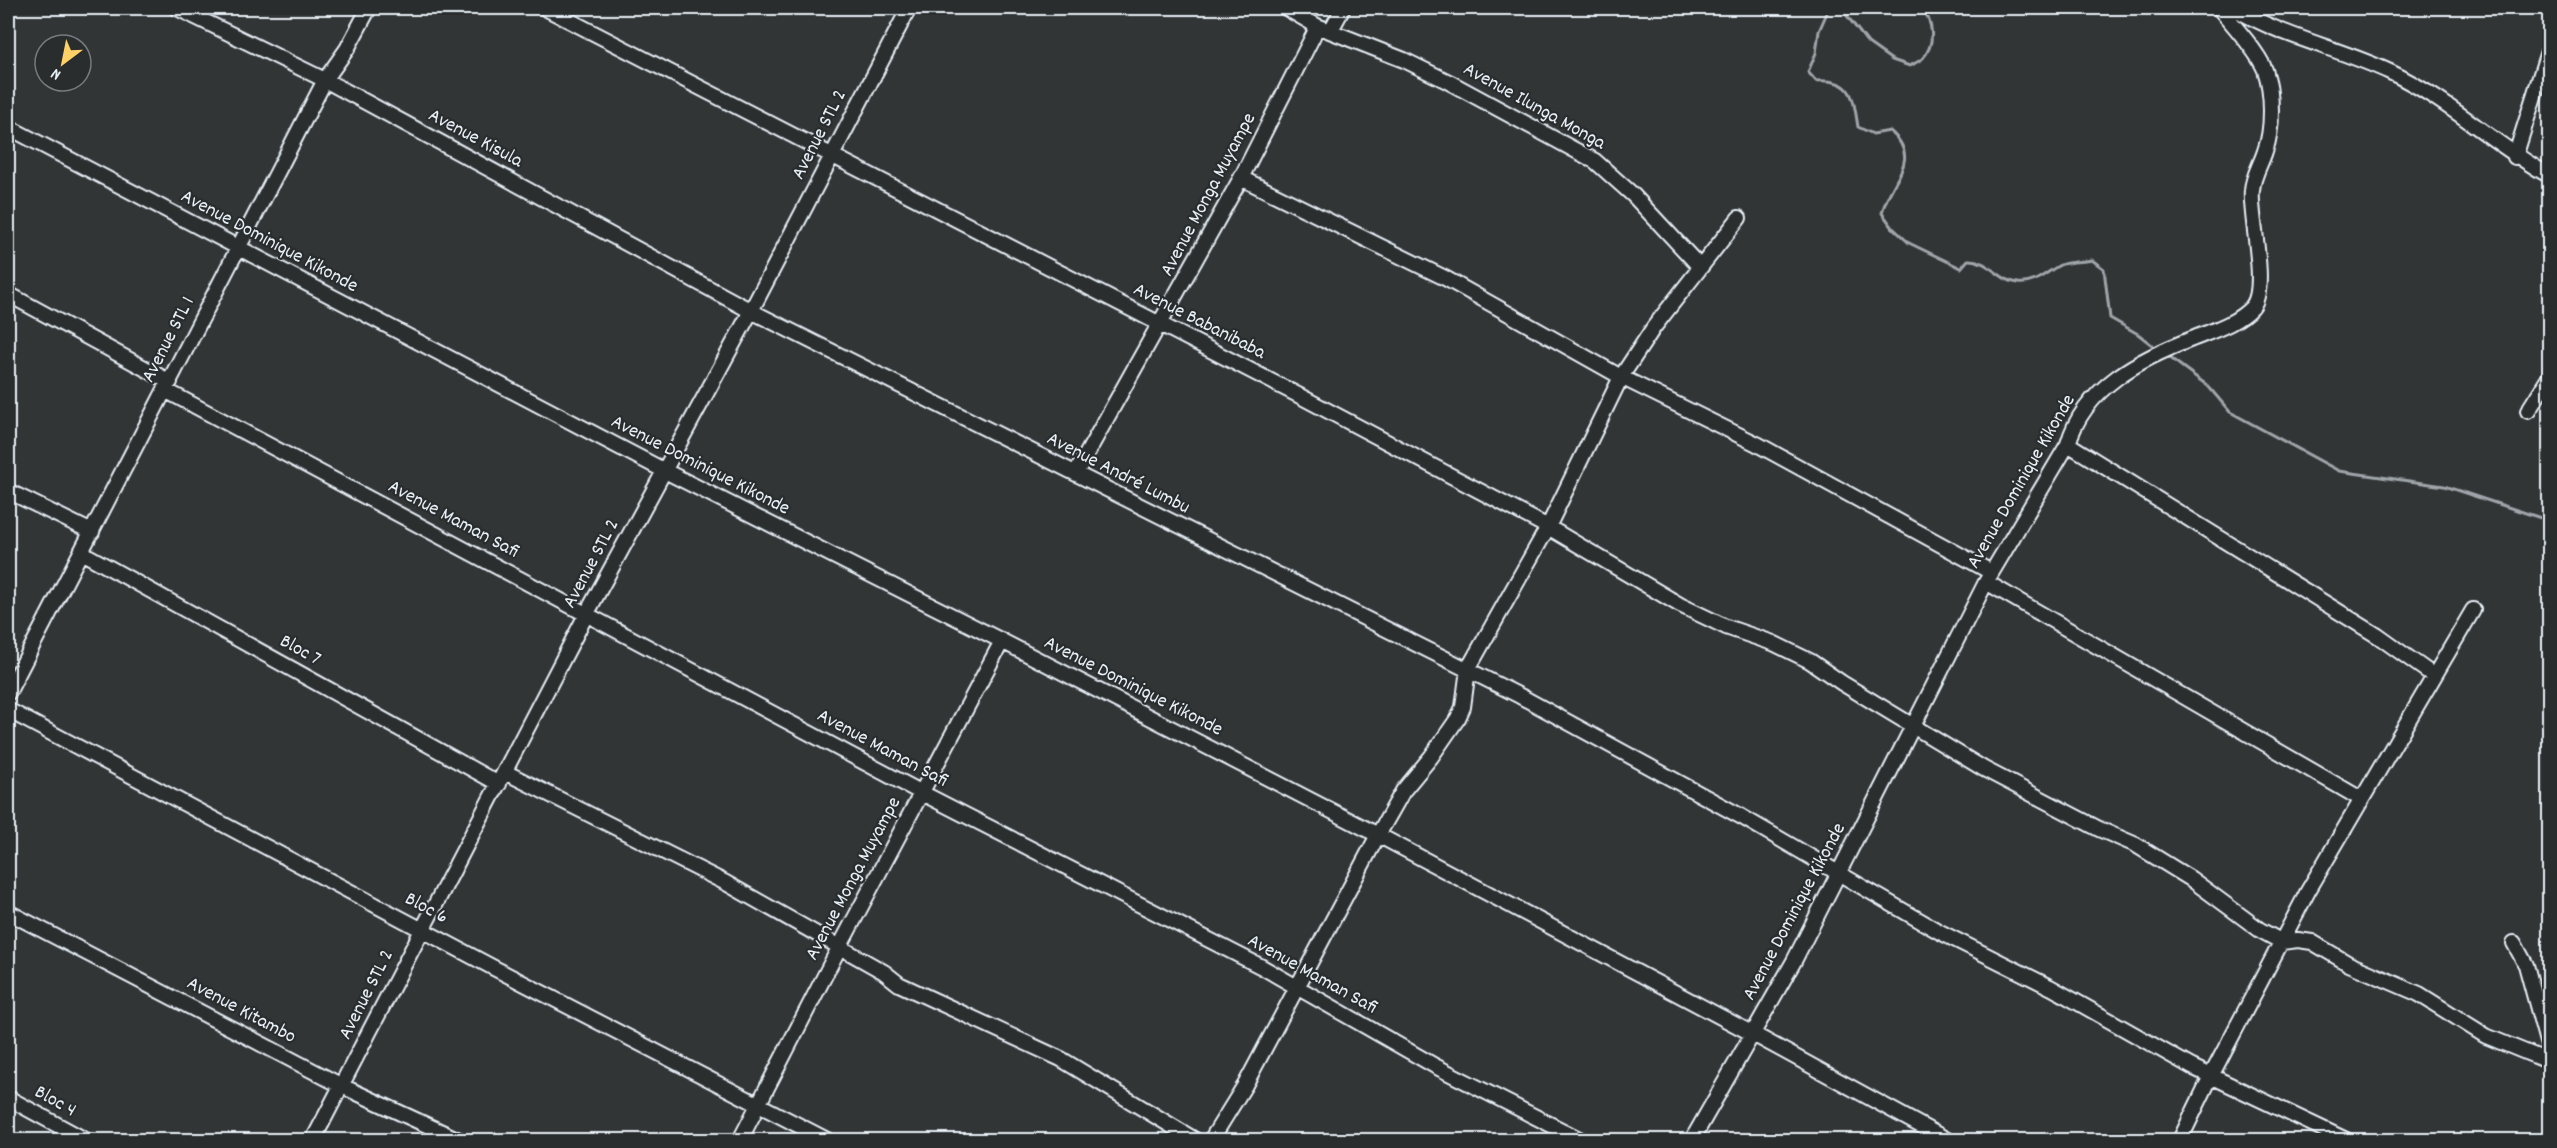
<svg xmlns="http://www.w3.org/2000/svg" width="2557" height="1148" font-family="Dekko,sans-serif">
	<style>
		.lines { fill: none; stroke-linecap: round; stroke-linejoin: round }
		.stream { stroke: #9fa5aa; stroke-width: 3 }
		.street-casing { stroke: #e8f1f8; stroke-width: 18 }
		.street { stroke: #2a2d2e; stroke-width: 14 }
		.labels { text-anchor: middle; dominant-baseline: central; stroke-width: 4.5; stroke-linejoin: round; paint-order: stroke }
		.street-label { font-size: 20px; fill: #e8f1f8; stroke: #2a2d2e }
	</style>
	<rect width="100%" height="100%" fill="#323536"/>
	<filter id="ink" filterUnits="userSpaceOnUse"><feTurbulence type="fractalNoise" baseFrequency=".0167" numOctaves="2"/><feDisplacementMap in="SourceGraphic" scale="12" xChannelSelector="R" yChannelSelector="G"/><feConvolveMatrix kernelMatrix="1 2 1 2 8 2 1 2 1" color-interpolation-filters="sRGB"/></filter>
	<g filter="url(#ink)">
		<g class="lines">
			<!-- stream -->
			<path class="stream" d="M1829,8L1819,31L1816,53L1808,72L1816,81C1853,79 1853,96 1858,127L1873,134L1890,131C1924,160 1889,181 1882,213L1893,228L1909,243L1961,268L1968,260C1988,259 1999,281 2018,283C2036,285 2046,272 2060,265C2069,261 2083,262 2092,260L2104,269L2110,318L2138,334L2157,349
				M1841,8L1868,43L1892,60L1910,66C1913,64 1920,61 1923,58C1936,43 1933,22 1922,8
				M2165,354L2208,386L2230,412L2339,471L2444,486L2544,519L2550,524"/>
			<defs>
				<path id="street" d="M177,8L325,80L751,311L1520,696L1742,817L1938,931L2052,988L2192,1067L2346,1140
					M545,8L1298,395L1548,527L1680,605L1726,627L1773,643L1810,661L1842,683L1984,769L2099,829L2136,845L2191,879L2260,930L2282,942L2298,940L2312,942L2349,964L2419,994L2486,1036L2550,1062
					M2234,8C2282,37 2339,48 2390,72C2448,99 2494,145 2550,176
					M1317,26L1404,60L1449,82L1595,161L1633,195L1700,267
					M1331,30L1343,8
					M8,127L665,471L1002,641L1378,835L1753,1034L1947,1140
					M2515,157L2550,45
					M1241,178L1445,278L1621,377L1757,444L1991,572
					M8,294L170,382
					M165,390L922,793L1262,967L1435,1066L1581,1140
					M2528,411L2550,376
					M2068,444L2378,636L2434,676
					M1076,473L1241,178L1313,36L1317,26L1286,8
					M8,491L92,532
					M81,552L499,784
					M1986,582L2361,799
					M8,693L325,80L347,49L369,8
					M8,710L494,968L827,1140
					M505,772L726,883L884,972L899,984L1061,1059L1195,1140
					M8,912L342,1086L459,1140
					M2514,943L2526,965L2550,1053
					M8,1098L85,1140
					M313,1140L587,613L751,311L909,8
					M740,1140L839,948L1002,641
					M1211,1140L1245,1085L1378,835L1403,791L1431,757L1458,718L1463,707L1468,669L1548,527L1621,377L1654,327L1739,218
					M1692,1140L1794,961L1986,582L2068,444C2084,387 2142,358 2192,339C2214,330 2236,324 2252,307C2269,288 2249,214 2252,190C2253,176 2261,164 2265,151C2273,129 2273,93 2265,70C2258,52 2232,23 2219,8
					M2180,1140L2211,1076L2308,891L2473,610
					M2547,1140L2550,1137"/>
			</defs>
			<!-- street casing -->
			<use href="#street" class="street-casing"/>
			<!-- street -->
			<use href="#street" class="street"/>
		</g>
	</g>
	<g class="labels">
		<!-- street labels -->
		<g class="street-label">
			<text transform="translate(1534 107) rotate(29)">Avenue Ilunga Monga</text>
			<text transform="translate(820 135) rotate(-63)">Avenue STL 2</text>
			<text transform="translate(475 139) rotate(28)">Avenue Kisula</text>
			<text transform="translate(1209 195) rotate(-62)">Avenue Monga Muyampe</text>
			<text transform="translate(269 242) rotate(28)">Avenue Dominique Kikonde</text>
			<text transform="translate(1199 322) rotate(27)">Avenue Babanibaba</text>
			<text transform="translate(169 340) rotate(-63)">Avenue STL 1</text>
			<text transform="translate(700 466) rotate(27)">Avenue Dominique Kikonde</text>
			<text transform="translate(1118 474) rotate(27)">Avenue André Lumbu</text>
			<text transform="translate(2022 482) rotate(-60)">Avenue Dominique Kikonde</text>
			<text transform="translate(453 520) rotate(28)">Avenue Maman Safi</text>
			<text transform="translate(592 564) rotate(-62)">Avenue STL 2</text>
			<text transform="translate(300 651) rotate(29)">Bloc 7</text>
			<text transform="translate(1133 687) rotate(27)">Avenue Dominique Kikonde</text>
			<text transform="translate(882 749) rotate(28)">Avenue Maman Safi</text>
			<text transform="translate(854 879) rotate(-62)">Avenue Monga Muyampe</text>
			<text transform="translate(426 909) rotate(28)">Bloc 6</text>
			<text transform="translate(1795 912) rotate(-62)">Avenue Dominique Kikonde</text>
			<text transform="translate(1312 975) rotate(29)">Avenue Maman Safi</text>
			<text transform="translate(367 995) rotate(-63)">Avenue STL 2</text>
			<text transform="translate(241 1011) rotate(28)">Avenue Kitambo</text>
			<text transform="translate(55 1102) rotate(29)">Bloc 4</text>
		</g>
	</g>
	<!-- margin -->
	<rect width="2557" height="1148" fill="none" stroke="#2a2d2e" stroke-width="30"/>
	<rect x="15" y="15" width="2527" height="1118" fill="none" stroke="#e8f1f8" stroke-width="2" filter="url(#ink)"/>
	<!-- north arrow -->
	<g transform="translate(63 63) rotate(212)"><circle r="28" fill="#2a2d2e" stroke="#767b7f" stroke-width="1.5"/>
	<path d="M0-4.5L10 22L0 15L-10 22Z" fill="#ffd166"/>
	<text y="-9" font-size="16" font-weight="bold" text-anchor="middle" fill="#e8f1f8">N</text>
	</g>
</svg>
